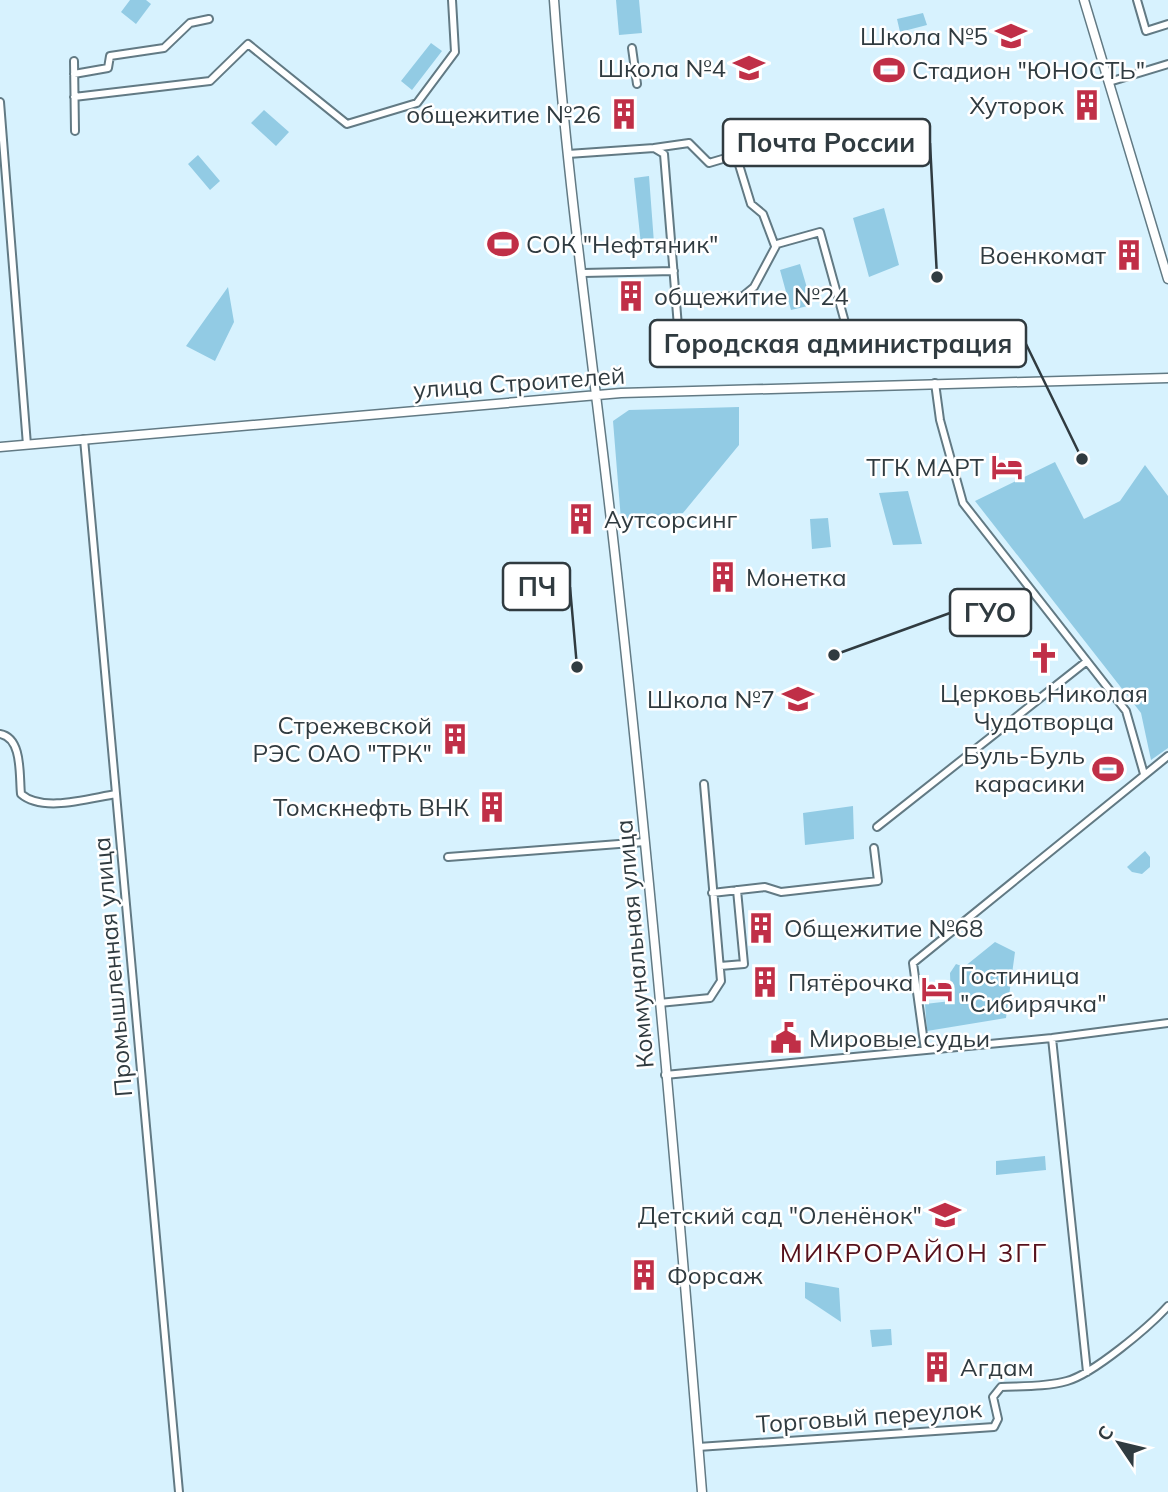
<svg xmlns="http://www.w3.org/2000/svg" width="1168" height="1492" font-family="Mulish,sans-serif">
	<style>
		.green { fill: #92cbe4 }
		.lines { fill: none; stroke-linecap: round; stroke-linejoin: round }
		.street-casing { stroke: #627a84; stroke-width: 10 }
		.secondary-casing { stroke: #627a84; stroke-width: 11 }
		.street { stroke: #fff; stroke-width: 6 }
		.secondary { stroke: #fff; stroke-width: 8 }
		.labels { text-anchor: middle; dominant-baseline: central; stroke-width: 5; stroke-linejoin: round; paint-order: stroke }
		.poi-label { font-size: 24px; fill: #303b40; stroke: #fff; text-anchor: end }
		.street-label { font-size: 24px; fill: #303b40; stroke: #fff }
		.neighbourhood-label { font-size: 26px; letter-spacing: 2px; fill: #56111c; stroke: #fff }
		.leader { fill: none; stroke: #303b40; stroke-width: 2.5 }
		.callout-dot { fill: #303b40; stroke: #fff; stroke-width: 2.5 }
		.callout { fill: #fff; stroke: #303b40; stroke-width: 2.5 }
		.callout-label { font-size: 26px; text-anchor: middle; font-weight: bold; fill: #303b40 }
	</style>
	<rect width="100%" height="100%" fill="#d7f2fe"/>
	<!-- green -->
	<path class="green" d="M130,0H146L151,4L136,24L121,12Z
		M616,0H639L642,33L619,35Z
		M923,13L927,25L900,32L897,19Z
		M431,43L442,51L412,90L401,81Z
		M264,110L289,132L276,146L251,123Z
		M198,155L220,181L210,190L188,164Z
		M649,176L654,243L641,245L634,178Z
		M884,208L899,265L869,277L853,218Z
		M800,264L812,305L791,310L780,270Z
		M228,287L234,322L215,361L186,346Z
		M739,407V445L683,513L621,520L613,421L629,410Z
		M1055,462L1084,519L1120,501L1145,465L1168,496V748L1151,760L1141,713L975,501Z
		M908,491L922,544L893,545L879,493Z
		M828,518L831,547L812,549L810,519Z
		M1109,756L1121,771L1108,782L1096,766Z
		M853,806L854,839L805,845L803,813Z
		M1145,851L1150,857V867L1142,874L1132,872L1127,867Z
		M995,942L1015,952L1006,1018L927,1031L925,1004L951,1001L950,973L956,964L964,967Z
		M1045,1156L1046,1170L996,1175V1161Z
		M805,1282L839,1288L841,1322L805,1298Z
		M891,1329L892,1345L872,1347L870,1330Z"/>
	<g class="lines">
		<defs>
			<path id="street" d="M1137,0L1146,31L1168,24
				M632,48L637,84
				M74,61L75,131
				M74,74L108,68L110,56L164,48L190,23L209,19
				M1109,82L1168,64
				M74,97L210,81L248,44L347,124L417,103L455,52L452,0
				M0,102L27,445
				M654,148L689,143L709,163L736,155L751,204L763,214L775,246
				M568,154L654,148L664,154L679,339L832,334L846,326L820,232L777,244L754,287L743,296L676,299
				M583,273L674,271
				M674,349L679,339
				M935,383L940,420L963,503L1126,711L1144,774
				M84,439L179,1492
				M0,734C23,738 19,776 21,794C43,813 90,798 116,794
				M877,827L1087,661
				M448,857L645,842
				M712,893L765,887L781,892L878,881L874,848
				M720,966L744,964L737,890
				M659,1003L710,998L721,981L704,784
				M1052,1038L1087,1372
				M925,1050L913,963L1168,756
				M665,1075L1052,1038L1168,1023
				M698,1447L994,1427L998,1419L993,1397L1001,1387C1022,1386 1046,1387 1067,1381C1093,1374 1149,1327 1168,1306"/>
			<path id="secondary" d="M554,0C568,198 598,394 619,592C652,891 678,1192 702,1492
				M1084,0L1168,279
				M0,447L621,393L1168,378"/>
		</defs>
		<!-- street casing -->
		<use href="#street" class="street-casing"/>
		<!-- secondary casing -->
		<use href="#secondary" class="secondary-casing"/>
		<!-- street -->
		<use href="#street" class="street"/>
		<!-- secondary -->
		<use href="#secondary" class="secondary"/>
	</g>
	<!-- icons -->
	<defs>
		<symbol id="school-bare" viewBox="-9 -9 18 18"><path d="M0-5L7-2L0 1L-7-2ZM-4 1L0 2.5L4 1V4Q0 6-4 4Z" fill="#c02f47" stroke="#fff" stroke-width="2.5" paint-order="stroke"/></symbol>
		<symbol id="stadium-bare" viewBox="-9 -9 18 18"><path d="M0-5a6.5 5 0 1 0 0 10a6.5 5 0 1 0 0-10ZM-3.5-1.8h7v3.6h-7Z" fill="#c02f47" stroke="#fff" stroke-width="2.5" paint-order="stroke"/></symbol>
		<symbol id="building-bare" viewBox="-9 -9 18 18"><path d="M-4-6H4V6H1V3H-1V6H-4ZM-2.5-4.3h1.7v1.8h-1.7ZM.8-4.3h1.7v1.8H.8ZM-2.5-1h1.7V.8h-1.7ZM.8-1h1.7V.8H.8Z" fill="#c02f47" stroke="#fff" stroke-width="2.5" paint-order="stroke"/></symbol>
		<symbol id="hotel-bare" viewBox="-9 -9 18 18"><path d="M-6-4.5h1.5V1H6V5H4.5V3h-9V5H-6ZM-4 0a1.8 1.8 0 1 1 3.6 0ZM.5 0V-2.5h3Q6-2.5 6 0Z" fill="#c02f47" stroke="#fff" stroke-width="2.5" paint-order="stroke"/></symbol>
		<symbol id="church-bare" viewBox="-9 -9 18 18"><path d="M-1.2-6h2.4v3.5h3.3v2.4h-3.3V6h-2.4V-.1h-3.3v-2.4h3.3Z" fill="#c02f47" stroke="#fff" stroke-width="2.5" paint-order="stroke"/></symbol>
		<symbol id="civic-bare" viewBox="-9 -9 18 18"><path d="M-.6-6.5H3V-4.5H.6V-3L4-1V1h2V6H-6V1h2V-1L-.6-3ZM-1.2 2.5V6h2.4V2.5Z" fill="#c02f47" stroke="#fff" stroke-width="2.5" paint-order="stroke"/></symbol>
	</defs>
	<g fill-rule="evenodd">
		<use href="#school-bare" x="989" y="14" width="44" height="44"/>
		<use href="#school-bare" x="727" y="46" width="44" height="44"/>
		<use href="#stadium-bare" x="867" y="48" width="44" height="44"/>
		<use href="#building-bare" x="1065" y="83" width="44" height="44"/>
		<use href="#building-bare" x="602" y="92" width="44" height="44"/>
		<use href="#stadium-bare" x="481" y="222" width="44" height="44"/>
		<use href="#building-bare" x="1107" y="233" width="44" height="44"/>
		<use href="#building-bare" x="609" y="274" width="44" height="44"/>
		<use href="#hotel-bare" x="985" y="445" width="44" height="44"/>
		<use href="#building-bare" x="559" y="497" width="44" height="44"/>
		<use href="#building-bare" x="701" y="555" width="44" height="44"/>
		<use href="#church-bare" x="1022" y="636" width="44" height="44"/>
		<use href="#school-bare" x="776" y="677" width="44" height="44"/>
		<use href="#building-bare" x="433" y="717" width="44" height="44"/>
		<use href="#stadium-bare" x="1086" y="747" width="44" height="44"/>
		<use href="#building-bare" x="470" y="785" width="44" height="44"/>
		<use href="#building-bare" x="739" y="906" width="44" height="44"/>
		<use href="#building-bare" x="743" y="960" width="44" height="44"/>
		<use href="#hotel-bare" x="915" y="967" width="44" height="44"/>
		<use href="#civic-bare" x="764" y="1016" width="44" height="44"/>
		<use href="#school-bare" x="923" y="1193" width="44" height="44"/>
		<use href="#building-bare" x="622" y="1253" width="44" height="44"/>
		<use href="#building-bare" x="915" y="1345" width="44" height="44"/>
	</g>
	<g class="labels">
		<!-- poi labels -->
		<g class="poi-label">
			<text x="988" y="36">Школа №5</text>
			<text x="726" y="68">Школа №4</text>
			<text x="912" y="70" text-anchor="start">Стадион "ЮНОСТЬ"</text>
			<text x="1064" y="105">Хуторок</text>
			<text x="601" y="114">общежитие №26</text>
			<text x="526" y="244" text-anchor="start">СОК "Нефтяник"</text>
			<text x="1106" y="255">Военкомат</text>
			<text x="654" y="296" text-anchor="start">общежитие №24</text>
			<text x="984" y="467">ТГК МАРТ</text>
			<text x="604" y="519" text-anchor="start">Аутсорсинг</text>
			<text x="746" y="577" text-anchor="start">Монетка</text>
			<text x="1044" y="693" text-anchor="middle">Церковь Николая<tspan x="1044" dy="28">Чудотворца</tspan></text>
			<text x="775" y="699">Школа №7</text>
			<text x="432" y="725">Стрежевской<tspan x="432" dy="28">РЭС ОАО "ТРК"</tspan></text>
			<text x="1085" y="755">Буль-Буль<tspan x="1085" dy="28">карасики</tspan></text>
			<text x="469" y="807">Томскнефть ВНК</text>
			<text x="784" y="928" text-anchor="start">Общежитие №68</text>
			<text x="960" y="975" text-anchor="start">Гостиница<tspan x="960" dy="28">"Сибирячка"</tspan></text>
			<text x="788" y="982" text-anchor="start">Пятёрочка</text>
			<text x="809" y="1038" text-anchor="start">Мировые судьи</text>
			<text x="922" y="1215">Детский сад "Оленёнок"</text>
			<text x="667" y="1275" text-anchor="start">Форсаж</text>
			<text x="960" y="1367" text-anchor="start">Агдам</text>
		</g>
		<!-- street labels -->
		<g class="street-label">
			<text transform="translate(519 382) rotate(-4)">улица Строителей</text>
			<text transform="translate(634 944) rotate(-95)">Коммунальная улица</text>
			<text transform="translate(112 967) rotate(-95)">Промышленная улица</text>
			<text transform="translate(869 1416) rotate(-4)">Торговый переулок</text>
		</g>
		<!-- neighbourhood labels -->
		<g class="neighbourhood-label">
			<text x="914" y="1252">МИКРОРАЙОН 3ГГ</text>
		</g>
	</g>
	<!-- callouts -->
	<path class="leader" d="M937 277L930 143M1082 459L1026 344M577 667L570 587M834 655L950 613"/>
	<g class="callout-dot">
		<circle cx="937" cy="277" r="7"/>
		<circle cx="1082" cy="459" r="7"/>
		<circle cx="577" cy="667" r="7"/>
		<circle cx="834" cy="655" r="7"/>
	</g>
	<g class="callout">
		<rect x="723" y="119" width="207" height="47" rx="7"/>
		<rect x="650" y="320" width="376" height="47" rx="7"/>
		<rect x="503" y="563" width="67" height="47" rx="7"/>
		<rect x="950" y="589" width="81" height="47" rx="7"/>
	</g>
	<g class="callout-label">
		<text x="826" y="152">Почта России</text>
		<text x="838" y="353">Городская администрация</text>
		<text x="537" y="596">ПЧ</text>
		<text x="990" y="622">ГУО</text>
	</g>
	<!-- north arrow -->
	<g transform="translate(1119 1443) rotate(305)" stroke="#ffffff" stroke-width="5" paint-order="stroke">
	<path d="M0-5L12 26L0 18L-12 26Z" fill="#303b40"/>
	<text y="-10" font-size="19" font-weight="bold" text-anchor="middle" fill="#303b40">С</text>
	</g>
</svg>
